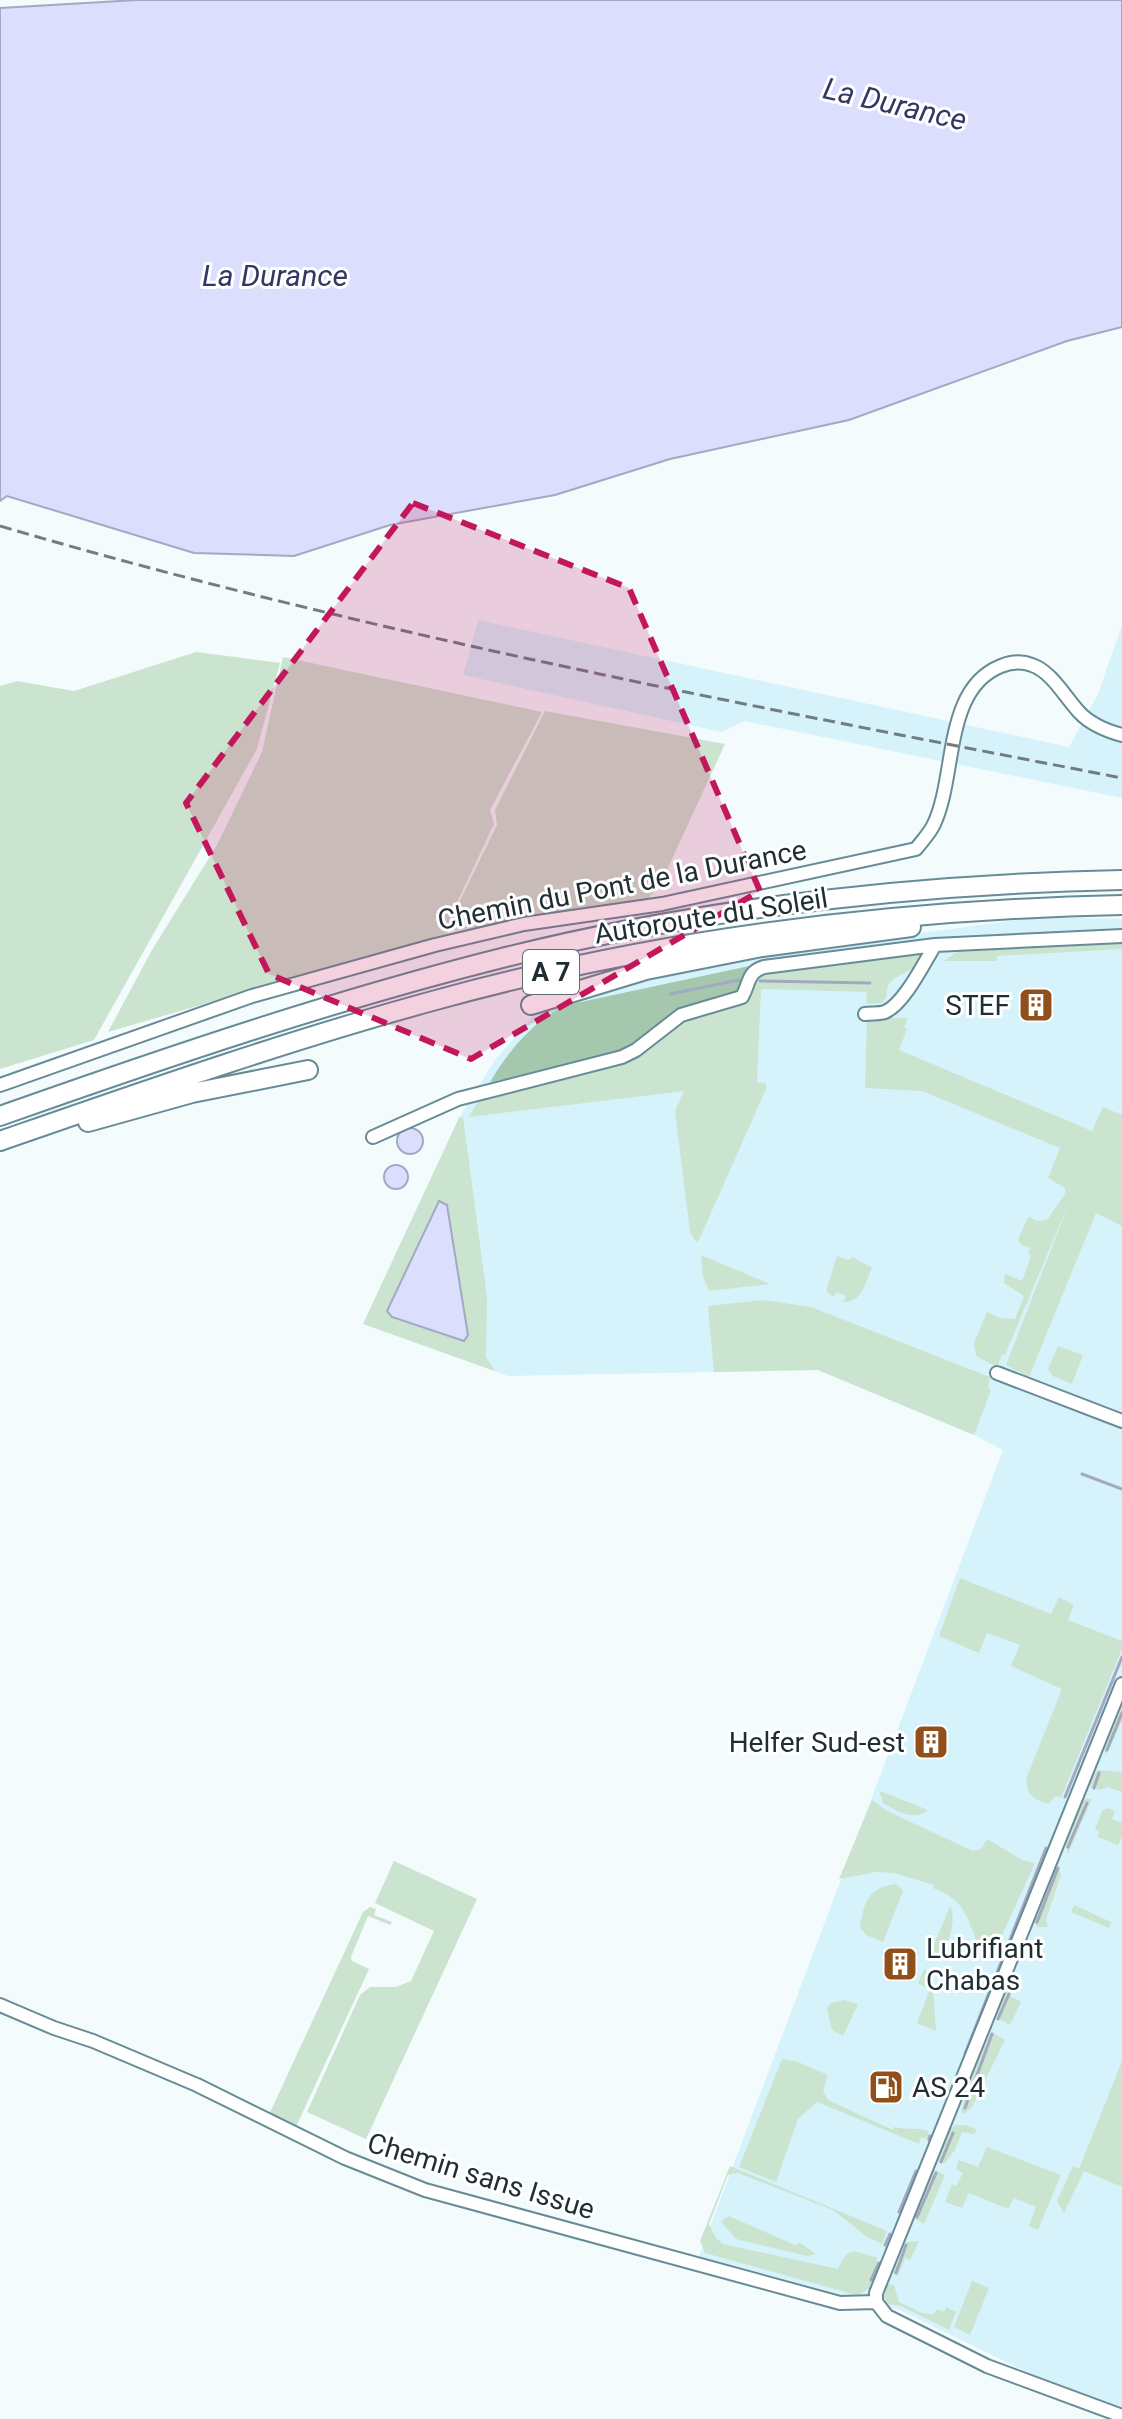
<svg xmlns="http://www.w3.org/2000/svg" width="1122" height="2419" font-family="Roboto,sans-serif">
	<style>
		.built { fill: #d6f3fb }
		.green { fill: #cae4d0; fill-rule: evenodd }
		.forest { fill: #a5c7ad }
		.water { fill: #dbdefd; stroke: #a3a9c0; stroke-width: 2 }
		.lines { fill: none; stroke-linecap: round; stroke-linejoin: round }
		.stream { stroke: #a3a9c0; stroke-width: 3 }
		.minor-casing { stroke: #678c96; stroke-width: 16 }
		.highway-casing { stroke: #678c96; stroke-width: 22 }
		.minor { stroke: #fff; stroke-width: 12 }
		.highway { stroke: #fff; stroke-width: 18 }
		.rail { stroke: #717d81; stroke-width: 3; stroke-dasharray: 12 6; stroke-linecap: butt }
		.marked { fill: #c2185b; fill-opacity: 0.2; stroke: #c2185b; stroke-width: 6; stroke-dasharray: 16 10; stroke-linejoin: round }
		.labels { text-anchor: middle; dominant-baseline: central; stroke-width: 6; stroke-linejoin: round; paint-order: stroke }
		.shield { fill: #fff; stroke: #626d70; stroke-width: 2 }
		.shield-label { font-size: 26px; font-weight: bold; fill: #1f2e33 }
		.street-label { font-size: 28px; fill: #1f2e33; stroke: #fff }
		.poi-label { font-size: 28px; fill: #1f2e33; stroke: #fff; text-anchor: end }
		.water-label { font-size: 30px; font-style: italic; fill: #353665; stroke: #fff }
	</style>
	<rect width="100%" height="100%" fill="#f3fbfd"/>
	<!-- built -->
	<path class="built" d="M478,620L1069,747L1098,694L1122,625V798L745,721L721,732L463,675Z
		M1040,917L1122,919V2408L1037,2377L899,2310L699,2256L1003,1450L974,1435L818,1370L508,1376L363,1324L459,1118L495,1060L532,1017L558,1000L780,952Z"/>
	<!-- green -->
	<path class="green" d="M196,652L280,663L257,749L94,1040L0,1069V686L17,681L74,691Z
		M283,657L542,712L490,810L494,824L450,917L448,933L108,1032L152,950L217,845L262,752Z
		M545,711L725,744L660,885L646,901L451,931L453,915L497,825L495,810Z
		M1122,942V949L997,956V961H944L957,952Z
		M921,952C920,956 919,961 916,964C906,978 885,974 887,996L882,1003L867,1004L866,992L761,989L757,1082L766,1083V1089L699,1240L696,1242L690,1232L675,1111L684,1091L469,1117L481,1096L683,1017C690,1015 697,1012 703,1011C724,1006 739,1011 752,990V979L762,971L864,961L896,953Z
		M867,1018H908L904,1027L907,1029L899,1050L1092,1131L1103,1107L1122,1115V1226L1096,1213L1029,1377L1006,1365L1071,1198L1005,1355H1002L997,1367L976,1356L974,1343L987,1312L1000,1318L1015,1319L1024,1296L1004,1283L1005,1274L1022,1281L1031,1256L1028,1254L1030,1248L1021,1245L1018,1240L1027,1219L1030,1217L1037,1221L1047,1220L1065,1194V1188L1048,1178L1060,1148L922,1091L865,1088Z
		M463,1117L487,1297L486,1357L495,1371L363,1324L459,1118ZM439,1201L447,1205L468,1334L461,1340L392,1317L387,1311Z
		M701,1255L770,1284L709,1291L703,1277Z
		M837,1256L848,1260L853,1257L872,1268C865,1283 862,1303 843,1302L846,1296L837,1292L833,1297L826,1291Z
		M763,1300L811,1307L990,1377L988,1388L991,1390L974,1435L818,1370L714,1372L708,1306Z
		M1058,1346L1083,1355L1072,1384L1053,1376L1048,1369Z
		M960,1578L1051,1614L1059,1597L1074,1605L1068,1620L1122,1641V1649L1061,1798L1055,1796L1049,1804C1034,1800 1027,1795 1026,1779L1062,1689L1011,1666L1020,1645L987,1633L979,1653L939,1636Z
		M1122,1702V1721L1106,1755L1103,1746Z
		M1097,1770L1122,1772V1792L1107,1787L1100,1790L1091,1788L1090,1782Z
		M879,1791L883,1792L928,1810C914,1822 897,1811 883,1803Z
		M1085,1799H1092L1068,1854L1065,1843L1081,1803Z
		M872,1800L887,1811L973,1851L981,1849L987,1839L1022,1860L1035,1863L994,1953L979,1947C966,1916 966,1901 933,1888L934,1885L894,1873L876,1872L839,1879Z
		M1107,1808L1115,1811L1112,1819L1122,1823V1836L1118,1845L1098,1837L1099,1832L1095,1829L1102,1811Z
		M394,1861L477,1899L366,2139L307,2112L360,1995L370,1987H396L411,1981L434,1931L375,1903Z
		M1057,1865L1061,1875L1046,1920L1048,1927H1038L1033,1922Z
		M897,1884L903,1891L883,1942L866,1935L860,1927C864,1901 869,1887 897,1884Z
		M1074,1905L1111,1922L1109,1928L1071,1912Z
		M950,1906C958,1922 947,1950 934,1961L928,1959Z
		M370,1907L376,1909L374,1915L392,1922L390,1925L368,1916L351,1957L352,1961L369,1969L294,2131L267,2119L363,1912Z
		M924,1969L932,1975L936,2031L917,2023L930,1989L918,1984Z
		M1012,1976L1019,1978L1010,1996L1021,2002L1010,2025L996,2017V2013Z
		M844,2000L858,2004L843,2036L832,2030L827,2008L831,2003Z
		M991,2032L1005,2040L972,2107L964,2114L961,2111L970,2079Z
		M782,2059L798,2062L828,2075L823,2091L828,2100L893,2130L894,2127C906,2130 916,2127 928,2131L931,2141L921,2137L919,2144L817,2102L798,2119L776,2182L739,2167Z
		M1122,2061V2187L1084,2171L1064,2213L1057,2201L1073,2166L1079,2169Z
		M955,2125H966L977,2130L974,2134L962,2132L955,2150L944,2164L937,2161L950,2129Z
		M987,2147L1061,2175L1038,2230L1029,2226L1036,2207L1014,2198L1008,2209L969,2193L962,2208L945,2202L952,2184L956,2186L963,2173L956,2169L959,2160L978,2167Z
		M730,2166L887,2231L882,2244L867,2237L833,2210L738,2173L728,2175L709,2224L716,2238L723,2244L838,2269C850,2241 857,2255 877,2257L876,2261L884,2262L870,2288L858,2295L849,2293L705,2253L700,2241Z
		M934,2170L945,2175L924,2224L915,2219V2214Z
		M729,2216L795,2245L800,2243L816,2254L807,2256L736,2239L722,2223V2220Z
		M919,2241L910,2260L905,2258L898,2276L893,2273L906,2242Z
		M972,2281L989,2288L970,2335L954,2327Z
		M889,2284L894,2285L899,2302L922,2313L933,2314L937,2309L944,2312L946,2307L956,2312L949,2330L901,2306L888,2304L884,2297L885,2287Z"/>
	<!-- forest -->
	<path class="forest" d="M754,965L745,973L741,991L714,1003L684,1009L630,1049L554,1070L490,1082C509,1050 530,1026 562,1006Z"/>
	<!-- water -->
	<path class="water" d="M137,0H1122V327L1067,341L849,420L670,459L555,495L390,525L294,556L194,553L7,496L0,501V8Z
		M397 1141a13 13 0 1 1 26 0a13 13 0 1 1-26 0Z
		M384 1177a12 12 0 1 1 24 0a12 12 0 1 1-24 0Z
		M439,1201L447,1205L468,1335L464,1341L392,1317L387,1311Z"/>
	<g class="lines">
		<!-- stream -->
		<path class="stream" d="M760,981L870,983
			M670,994L739,980
			M1082,1474L1122,1489
			M1107,1750L1122,1713
			M1094,1788L1099,1773
			M1065,1797L1122,1657
			M1068,1847L1087,1803
			M1037,1922L1058,1868
			M998,2019L1009,1994
			M965,2054L1046,1848
			M965,2108L992,2034
			M929,2140L930,2136
			M941,2162L953,2133
			M899,2212L916,2171
			M917,2217L936,2173
			M885,2245L890,2234
			M896,2273L906,2245
			M871,2280L879,2263"/>
		<defs>
			<path id="minor" d="M865,1014C871,1013 880,1014 885,1012C904,1004 924,963 935,945
				M0,1085L252,996L435,945L524,924L662,904L916,849C922,841 930,833 934,824C957,775 943,689 1001,666C1011,662 1022,661 1032,665C1052,672 1065,697 1079,712C1090,724 1107,731 1122,735
				M373,1137L458,1099L622,1057L636,1050L681,1015L742,997C750,983 747,972 764,967L935,945L1122,936
				M997,1373L1122,1421
				M0,2005L54,2028L93,2041L197,2085L345,2158L425,2190L840,2303L876,2302
				M876,2302V2293L1122,1684
				M876,2302L887,2316L987,2366L1122,2416"/>
			<path id="highway" d="M531,1005L646,970L762,947L911,927
				M0,1116C167,1057 334,1000 506,957C707,907 915,884 1122,880
				M88,1122L192,1093L308,1070
				M0,1141C144,1091 289,1040 436,1000C660,938 890,910 1122,905"/>
		</defs>
		<!-- minor casing -->
		<use href="#minor" class="minor-casing"/>
		<!-- highway casing -->
		<use href="#highway" class="highway-casing"/>
		<!-- minor -->
		<use href="#minor" class="minor"/>
		<!-- highway -->
		<use href="#highway" class="highway"/>
		<!-- rail -->
		<path class="rail" d="M0,526C368,634 746,705 1122,778"/>
	</g>
	<!-- marked area -->
	<path class="marked" d="M413,503L629,588L760,891L471,1059L269,974L186,803Z"/>
	<!-- icons -->
	<defs>
		<symbol id="building-square" viewBox="-11 -11 22 22"><rect x="-9" y="-9" width="18" height="18" rx="4" fill="#91501b" stroke="#fff"/><path d="M-4-6H4V6H1V3H-1V6H-4ZM-2.5-4.3h1.7v1.8h-1.7ZM.8-4.3h1.7v1.8H.8ZM-2.5-1h1.7V.8h-1.7ZM.8-1h1.7V.8H.8Z" fill="#fff"/></symbol>
		<symbol id="fuel-square" viewBox="-11 -11 22 22"><rect x="-9" y="-9" width="18" height="18" rx="4" fill="#91501b" stroke="#fff"/><path d="M-5.5-6h7V0h2V4h1.3V-2.5L3-4.5l.8-.8L6-3V5H2.5V1h-1V6h-7ZM-4.2-4.7v3.2H.2V-4.7Z" fill="#fff"/></symbol>
	</defs>
	<g fill-rule="evenodd">
		<use href="#building-square" x="1016" y="985" width="40" height="40"/>
		<use href="#building-square" x="911" y="1722" width="40" height="40"/>
		<use href="#building-square" x="880" y="1944" width="40" height="40"/>
		<use href="#fuel-square" x="866" y="2067" width="40" height="40"/>
	</g>
	<g class="labels">
		<!-- shield labels -->
		<rect class="shield" x="523" y="950" width="56" height="44" rx="6"/>
		<g class="shield-label">
			<text x="551" y="972">A 7</text>
		</g>
		<!-- street labels -->
		<g class="street-label">
			<text transform="translate(622 885) rotate(-11)">Chemin du Pont de la Durance</text>
			<text transform="translate(711 916) rotate(-9)">Autoroute du Soleil</text>
			<text transform="translate(481 2176) rotate(17)">Chemin sans Issue</text>
		</g>
		<!-- poi labels -->
		<g class="poi-label">
			<text x="1010" y="1005">STEF</text>
			<text x="905" y="1742">Helfer Sud-est</text>
			<text x="926" y="1948" text-anchor="start">Lubrifiant<tspan x="926" dy="32">Chabas</tspan></text>
			<text x="912" y="2087" text-anchor="start">AS 24</text>
		</g>
		<!-- water labels -->
		<g class="water-label">
			<text transform="translate(895 104) rotate(13)">La Durance</text>
			<text x="275" y="275">La Durance</text>
		</g>
	</g>
</svg>
